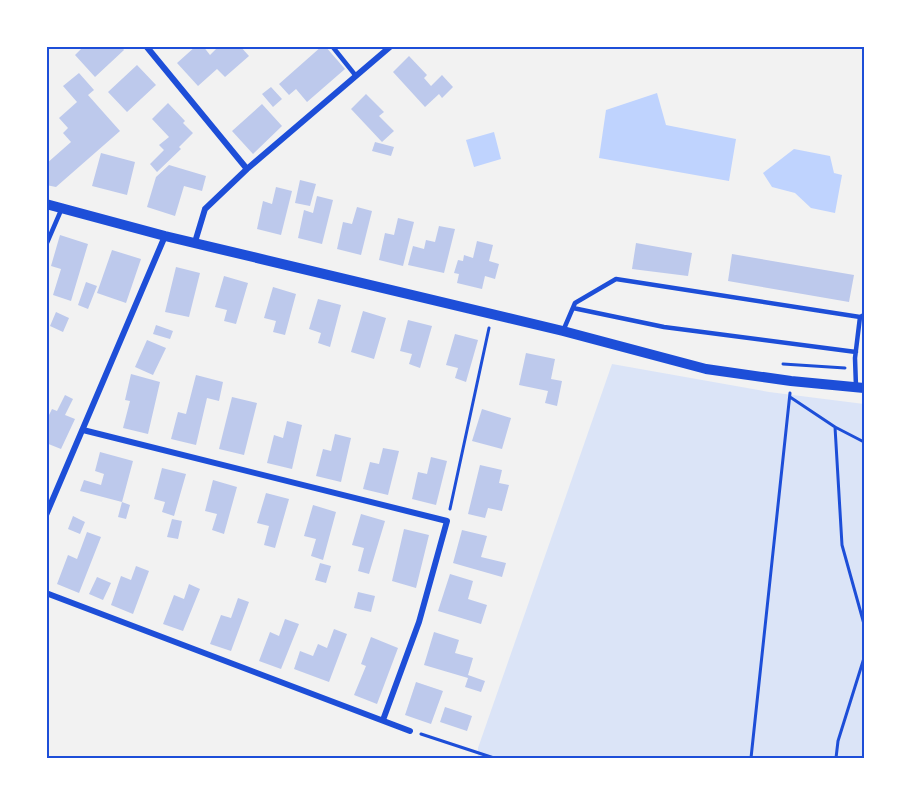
<svg xmlns="http://www.w3.org/2000/svg" width="911" height="805" font-family="'Open Sans',sans-serif">
	<style>
		.green { fill: #dbe4f7 }
		.water { fill: #bfd3fe }
		.building { fill: #bdc9ec }
		.lines { fill: none; stroke-linecap: round; stroke-linejoin: round }
		.path { stroke: #1d4ed8; stroke-width: 3 }
		.service { stroke: #1d4ed8; stroke-width: 4.5 }
		.minor { stroke: #1d4ed8; stroke-width: 6 }
		.tertiary { stroke: #1d4ed8; stroke-width: 10 }
		.neatline { fill: none; stroke: #1d4ed8; stroke-width: 2 }
	</style>
	<rect width="100%" height="100%" fill="#f2f2f2"/>
	<!-- green -->
	<path class="green" d="M612,364L769,392L864,404V758H478V748Z"/>
	<!-- water -->
	<path class="water" d="M657,93L666,125L736,139L729,181L599,158L606,110Z
		M494,132L501,159L474,167L466,140Z
		M794,149L830,156L834,173L842,175L835,213L811,208L795,193L772,187L763,173Z"/>
	<!-- building -->
	<path class="building" d="M84,46H121L124,50L95,77L75,55Z
		M196,46H203L210,55L219,46H240L249,56L225,77L217,69L198,86L177,63Z
		M322,46H325L345,69L307,102L296,89L289,95L279,84Z
		M409,56L427,75L424,78L431,86L442,75L453,87L442,98L439,94L425,107L393,72Z
		M137,65L156,85L127,112L108,92Z
		M79,73L94,90L88,95L120,131L56,187L46,185V164L71,142L63,133L68,128L59,118L77,102L63,86Z
		M271,87L282,99L273,107L262,94Z
		M366,94L384,112L379,116L394,131L382,142L351,109Z
		M168,103L185,121L183,123L193,133L179,147L181,149L157,172L150,164L164,150L159,145L169,137L152,119Z
		M262,104L282,126L253,154L232,131Z
		M375,142L394,147L391,156L372,151Z
		M101,153L135,162L127,195L92,186Z
		M169,165L206,176L202,191L184,186L175,216L147,207L156,177Z
		M300,180L316,184L310,206L295,203Z
		M276,187L292,191L281,235L257,229L263,201L272,204Z
		M317,196L333,200L322,244L298,238L304,210L313,213Z
		M357,207L372,211L361,255L337,249L343,222L352,224Z
		M398,218L414,222L403,266L379,260L385,233L394,235Z
		M439,226L455,229L444,273L408,265L413,246L424,249L426,240L435,242Z
		M60,235L88,244L71,301L53,295L61,269L51,266Z
		M477,241L493,245L489,261L499,264L495,279L485,276L482,289L457,283L459,274L454,273L458,260L463,261L464,255L473,258Z
		M636,243L692,253L688,276L632,269Z
		M112,250L141,259L126,303L97,293Z
		M732,254L854,275L849,302L728,281Z
		M176,267L200,273L189,317L165,312Z
		M224,276L248,283L236,324L224,321L227,310L215,307Z
		M86,282L97,286L88,309L78,305Z
		M273,287L296,294L285,335L273,332L276,321L264,318Z
		M318,299L341,305L330,347L318,343L321,333L309,329Z
		M363,311L386,318L374,359L351,352Z
		M56,312L69,318L63,332L50,326Z
		M408,320L432,326L420,368L409,364L412,354L400,351Z
		M156,325L173,331L170,339L153,334Z
		M455,334L478,340L466,382L455,378L458,368L446,365Z
		M147,340L166,348L153,375L135,367Z
		M526,353L555,359L551,379L562,381L557,406L545,403L548,391L519,385Z
		M131,374L160,382L148,434L123,428L130,401L125,400Z
		M196,375L223,382L219,401L207,398L196,445L171,439L178,412L186,414Z
		M65,395L73,399L65,415L75,419L61,449L46,443V421L52,409L57,411Z
		M232,397L257,403L244,455L219,449Z
		M482,409L511,418L502,449L472,441Z
		M287,421L302,425L292,469L267,463L274,435L283,438Z
		M335,434L351,438L341,482L316,476L323,449L331,451Z
		M383,448L399,451L388,495L363,489L370,462L379,464Z
		M100,452L133,461L122,502L80,491L84,480L101,485L104,474L95,471Z
		M431,457L447,461L436,505L412,499L418,472L427,474Z
		M480,465L502,470L499,483L509,485L502,511L488,508L485,518L468,514Z
		M162,468L186,474L174,516L162,512L165,502L154,499Z
		M213,480L237,487L224,534L212,530L217,514L205,511Z
		M266,493L289,499L275,548L264,545L269,526L257,523Z
		M122,502L130,505L126,519L118,517Z
		M313,505L336,512L323,560L311,556L316,539L304,536Z
		M361,514L385,521L369,574L358,571L364,548L352,545Z
		M73,516L85,522L80,534L68,529Z
		M172,519L182,521L178,539L167,537Z
		M404,529L429,535L416,588L392,581Z
		M462,530L487,536L481,557L506,563L502,577L453,563Z
		M87,532L101,537L79,593L57,584L68,555L77,559Z
		M320,563L331,566L326,583L315,580Z
		M136,566L149,571L133,614L111,605L121,576L131,580Z
		M450,574L473,581L468,599L487,605L481,624L438,611Z
		M97,577L111,583L103,600L89,594Z
		M189,584L200,589L183,631L163,624L174,595L184,599Z
		M358,592L375,596L371,612L354,608Z
		M238,598L249,602L231,651L210,644L221,615L231,618Z
		M285,619L299,624L281,669L259,661L270,632L279,636Z
		M334,629L347,634L329,682L294,669L300,651L313,656L318,644L327,648Z
		M434,632L459,640L455,653L473,658L468,675L485,681L481,692L465,687L468,678L424,665Z
		M371,637L398,648L377,704L354,695L366,666L361,664Z
		M416,682L443,691L431,724L405,715Z
		M445,707L472,716L467,731L440,722Z"/>
	<g class="lines">
		<!-- path -->
		<path class="path" d="M783,364L845,368
			M790,397L835,427L842,545L864,624
			M835,427L864,442
			M450,509L489,328
			M421,734L494,758
			M751,758L790,393
			M836,758L838,741L864,658"/>
		<!-- service -->
		<path class="service" d="M332,46L356,76
			M46,245L62,208
			M573,308L664,327L856,352
			M563,331L575,303L616,279L860,317L864,315
			M856,387L855,358L860,317"/>
		<!-- minor -->
		<path class="minor" d="M146,46L247,169
			M195,242L205,209L247,169L391,46
			M83,430L447,521L419,622L383,720
			M46,515L165,236
			M46,593L410,731"/>
		<!-- tertiary -->
		<path class="tertiary" d="M46,204L165,236L563,331L706,369L791,381L864,388"/>
	</g>
	<!-- border -->
	<rect width="911" height="805" fill="none" stroke="#ffffff" stroke-width="96"/>
	<rect x="48" y="48" width="815" height="709" class="neatline"/>
</svg>
